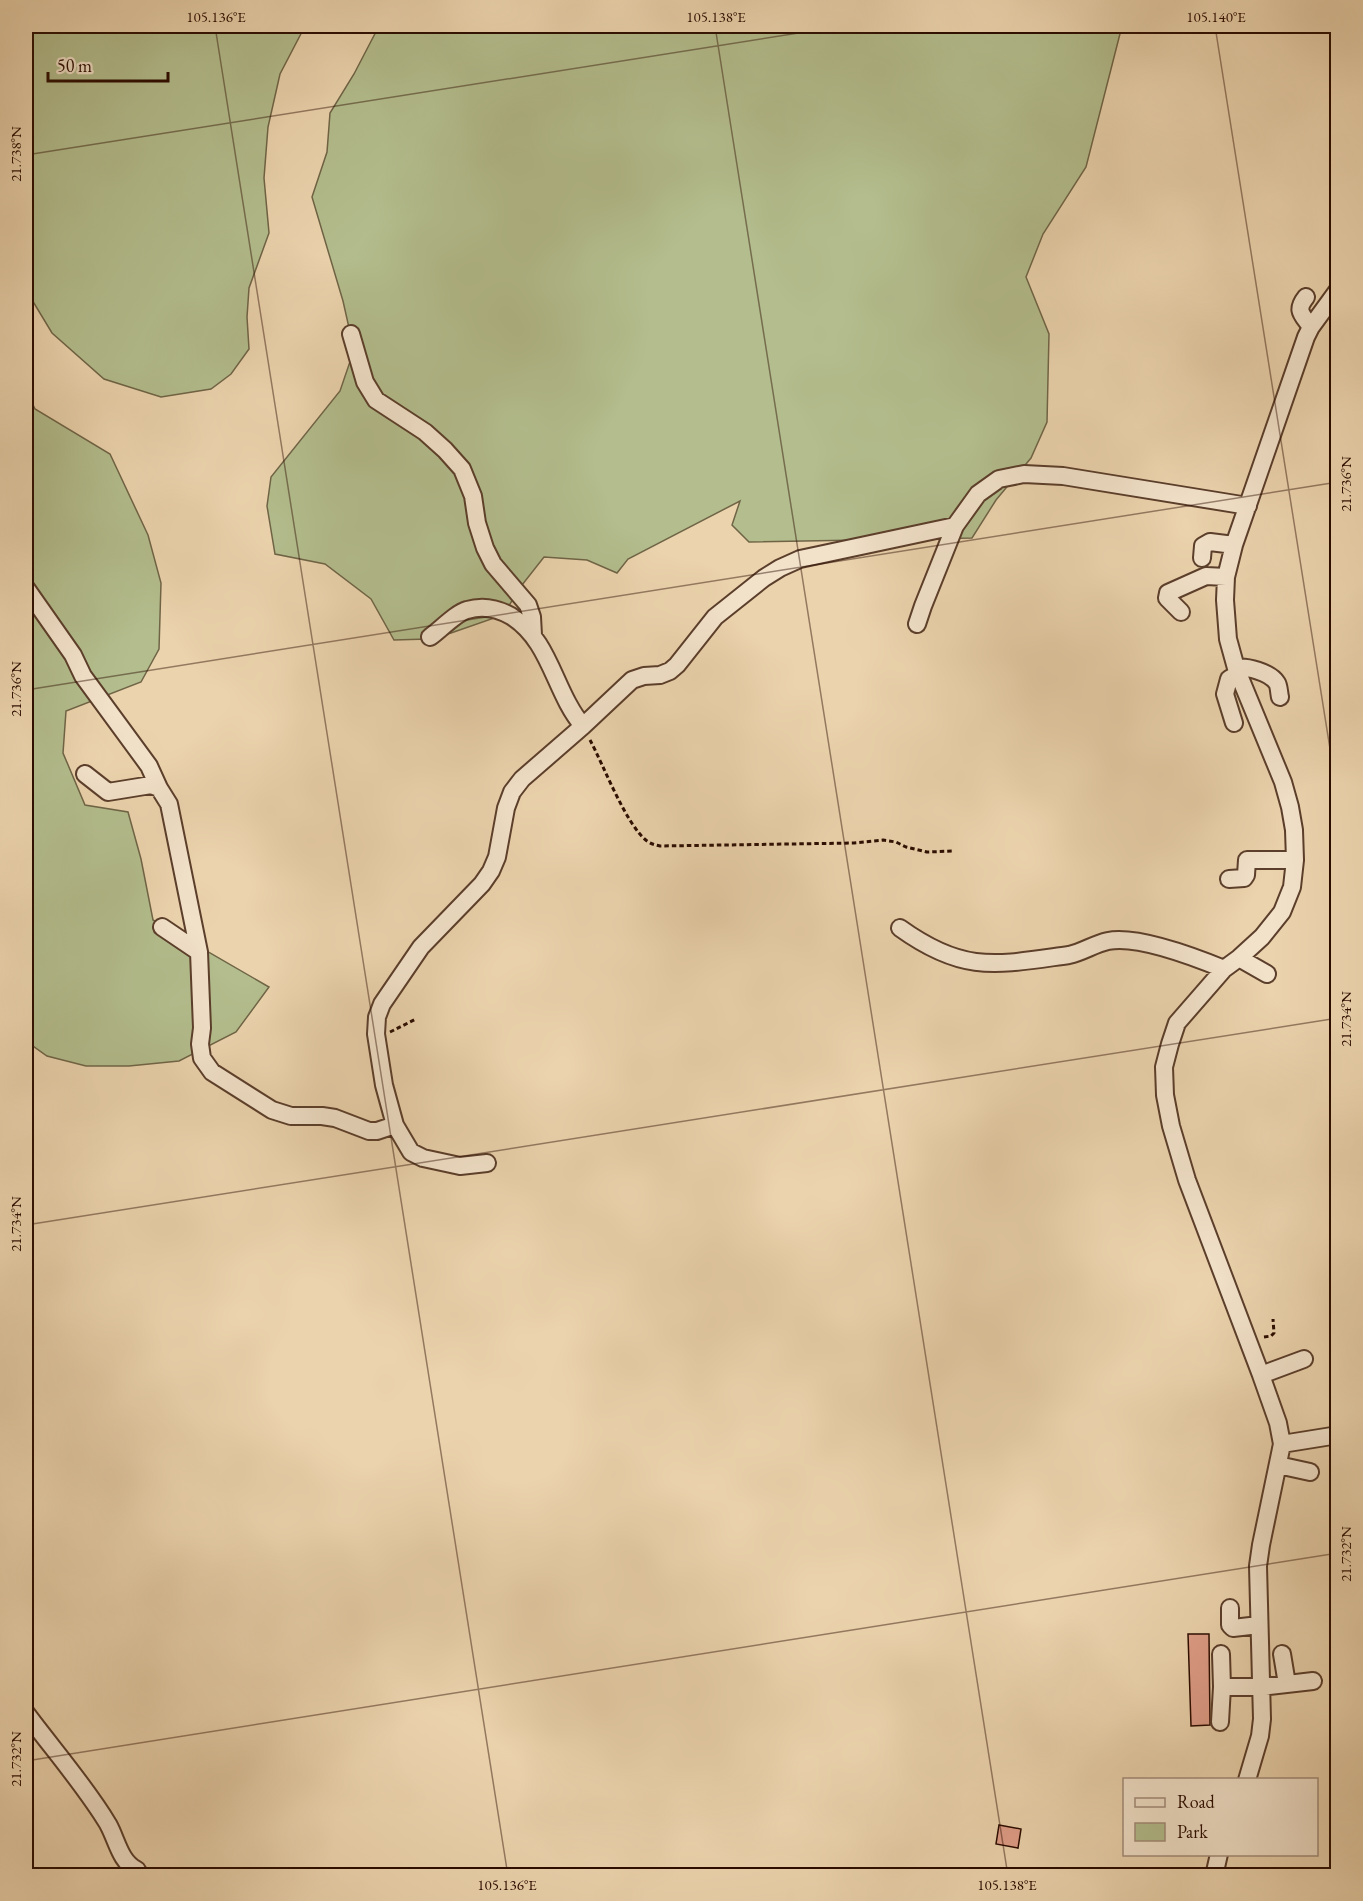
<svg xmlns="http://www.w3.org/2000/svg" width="1363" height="1901" font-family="'EB Garamond',serif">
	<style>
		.green { fill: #b3bd8d; stroke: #6f6446; stroke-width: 1.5 }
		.building { fill: #df9e89; stroke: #2b0c00; stroke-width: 1.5 }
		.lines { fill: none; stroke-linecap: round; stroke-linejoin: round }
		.minor-casing { stroke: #5b3e2b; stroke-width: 20 }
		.path { stroke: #2b0c00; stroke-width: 3; stroke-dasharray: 4.5 3; stroke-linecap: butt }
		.minor { stroke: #f2e2ca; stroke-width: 16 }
		.ticks { fill: none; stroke: #2b0c00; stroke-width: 1.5; stroke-opacity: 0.45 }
		.neatline { fill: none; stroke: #2b0c00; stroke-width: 2 }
		.ticks-label { font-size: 15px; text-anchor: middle; fill: #2b0c00 }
	</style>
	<rect width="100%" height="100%" fill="#ebd3ad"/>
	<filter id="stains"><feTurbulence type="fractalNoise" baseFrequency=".00333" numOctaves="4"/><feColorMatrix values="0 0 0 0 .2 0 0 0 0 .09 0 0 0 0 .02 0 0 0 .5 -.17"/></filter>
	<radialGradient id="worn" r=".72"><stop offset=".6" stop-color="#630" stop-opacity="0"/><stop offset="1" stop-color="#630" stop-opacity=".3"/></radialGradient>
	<!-- green -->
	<path class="green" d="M26,26H305L280,74L268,127L264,178L269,233L249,288L247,317L249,349L231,374L211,389L161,397L104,379L52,333L26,290Z
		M379,26H1122L1086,167L1043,234L1026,277L1049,334L1047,422L1031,458L996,500L972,538L749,542L732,525L740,501L628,559L617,573L587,560L544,557L522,585L503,615L451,633L428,639L394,640L371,599L325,564L275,554L267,506L271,477L340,391L354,350L343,301L312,197L327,152L330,113L354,74Z
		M26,390L35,409L110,454L148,535L161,583L159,649L141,682L66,711L63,753L85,805L128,812L141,859L153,920L269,987L236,1032L179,1061L129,1066H86L47,1056L26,1041Z"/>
	<!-- building -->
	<path class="building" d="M1188,1634H1209L1210,1725L1191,1726Z
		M999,1825L1021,1829L1018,1848L996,1844Z"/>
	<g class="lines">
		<defs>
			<path id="minor" d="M1306,297C1295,311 1302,314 1311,327
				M351,334L365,382L376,400L425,432L445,450L462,469L473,496L477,523L485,548L493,564L528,605L532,617L533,635
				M1202,558L1203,546L1210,542L1234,545
				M26,588L73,655L83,676L149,766L159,788
				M1181,612L1167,598L1168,593L1206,576L1226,577
				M917,624L923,606L955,526
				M430,637C440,630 456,613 467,610C483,605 497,608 511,616C551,641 554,692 583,726
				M1236,668C1246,666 1270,672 1277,683C1279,686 1279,693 1280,697
				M1234,723L1225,694L1229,679L1238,674
				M85,774L108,792L151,785L159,788L169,804L199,952L202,1028L200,1044L202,1058L212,1072L272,1110L291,1116H322L335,1118L369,1131H377L395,1125
				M1229,879L1244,878L1246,875L1247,860H1295
				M162,927L199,952
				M900,928C964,974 996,965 1069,955C1083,952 1094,944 1108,941C1137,935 1197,958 1224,969
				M1239,958L1267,974
				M487,1163L460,1166L423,1158L411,1152L395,1125L384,1085L376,1034L377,1017L382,1004L421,947L482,884L491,871L497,857L506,808L512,792L522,779L583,726L632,680L644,676L660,675L670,671L677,665L715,617L764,578L780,568L800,559L955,526L978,494L999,479L1024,474L1063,476L1248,506
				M1261,1375L1304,1359
				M1282,1444L1338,1435
				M1278,1465L1310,1472
				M1230,1608V1625L1233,1628L1259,1625
				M1221,1654L1222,1687H1261L1313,1681
				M1282,1654L1287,1684
				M26,1713C52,1748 86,1787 108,1824C117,1840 120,1862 137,1870
				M1220,1722L1222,1687
				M1247,1780L1260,1736L1262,1719L1258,1566L1261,1545L1282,1444L1278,1423L1261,1375L1187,1180L1171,1126L1165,1095L1164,1067L1170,1044L1177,1023L1224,969L1239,958L1262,937L1282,912L1292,887L1295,860L1294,830L1290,807L1283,782L1236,668L1228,639L1225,600L1226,577L1234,545L1306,337L1311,327L1338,290
				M1214,1876L1219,1854"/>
		</defs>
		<!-- minor casing -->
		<use href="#minor" class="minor-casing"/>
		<!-- path -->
		<path class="path" d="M590,740C604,766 626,825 647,841C651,844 655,845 660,846L854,843L883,840L896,842L906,847L927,852L954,851
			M390,1032L416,1019
			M1264,1337L1271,1336L1274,1333L1273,1319"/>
		<!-- minor -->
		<use href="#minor" class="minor"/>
	</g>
	<!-- ticks -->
	<path class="ticks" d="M215,26L508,1876M715,26L1008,1876M1215,26L1338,799M26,155L843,26M26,690L1338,482M26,1225L1338,1018M26,1761L1338,1553"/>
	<!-- margin -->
	<rect width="1363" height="1901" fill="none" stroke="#ebd3ad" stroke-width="66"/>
	<!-- legend -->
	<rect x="1123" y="1778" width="195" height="78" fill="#f2e2ca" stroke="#a28c79" stroke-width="1.5"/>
	<rect x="1135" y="1798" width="30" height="9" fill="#f2e2ca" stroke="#a28c79" stroke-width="1.5"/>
	<text x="1177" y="1808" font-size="18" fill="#2b0c00">Road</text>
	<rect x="1135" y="1823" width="30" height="18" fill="#b3bd8d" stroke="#a28c79" stroke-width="1.5"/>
	<text x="1177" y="1838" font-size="18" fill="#2b0c00">Park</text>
	<!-- scale -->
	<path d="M48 72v9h120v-9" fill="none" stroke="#2b0c00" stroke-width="3"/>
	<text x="57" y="72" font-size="18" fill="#2b0c00" stroke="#f2e2ca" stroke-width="4.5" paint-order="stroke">50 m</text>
	<rect x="33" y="33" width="1297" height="1835" class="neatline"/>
	<g class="ticks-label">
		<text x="216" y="22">105.136°E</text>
		<text x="716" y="22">105.138°E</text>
		<text x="1216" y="22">105.140°E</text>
		<text transform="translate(16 154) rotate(-90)" y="5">21.738°N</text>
		<text transform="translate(1346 484) rotate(-90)" y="5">21.736°N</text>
		<text transform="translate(16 689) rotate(-90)" y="5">21.736°N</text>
		<text transform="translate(1346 1019) rotate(-90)" y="5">21.734°N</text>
		<text transform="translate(16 1224) rotate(-90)" y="5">21.734°N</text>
		<text transform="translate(1346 1554) rotate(-90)" y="5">21.732°N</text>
		<text transform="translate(16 1759) rotate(-90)" y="5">21.732°N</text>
		<text x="507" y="1890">105.136°E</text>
		<text x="1007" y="1890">105.138°E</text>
	</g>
	<rect width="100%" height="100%" filter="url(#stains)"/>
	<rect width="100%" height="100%" fill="url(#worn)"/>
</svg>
